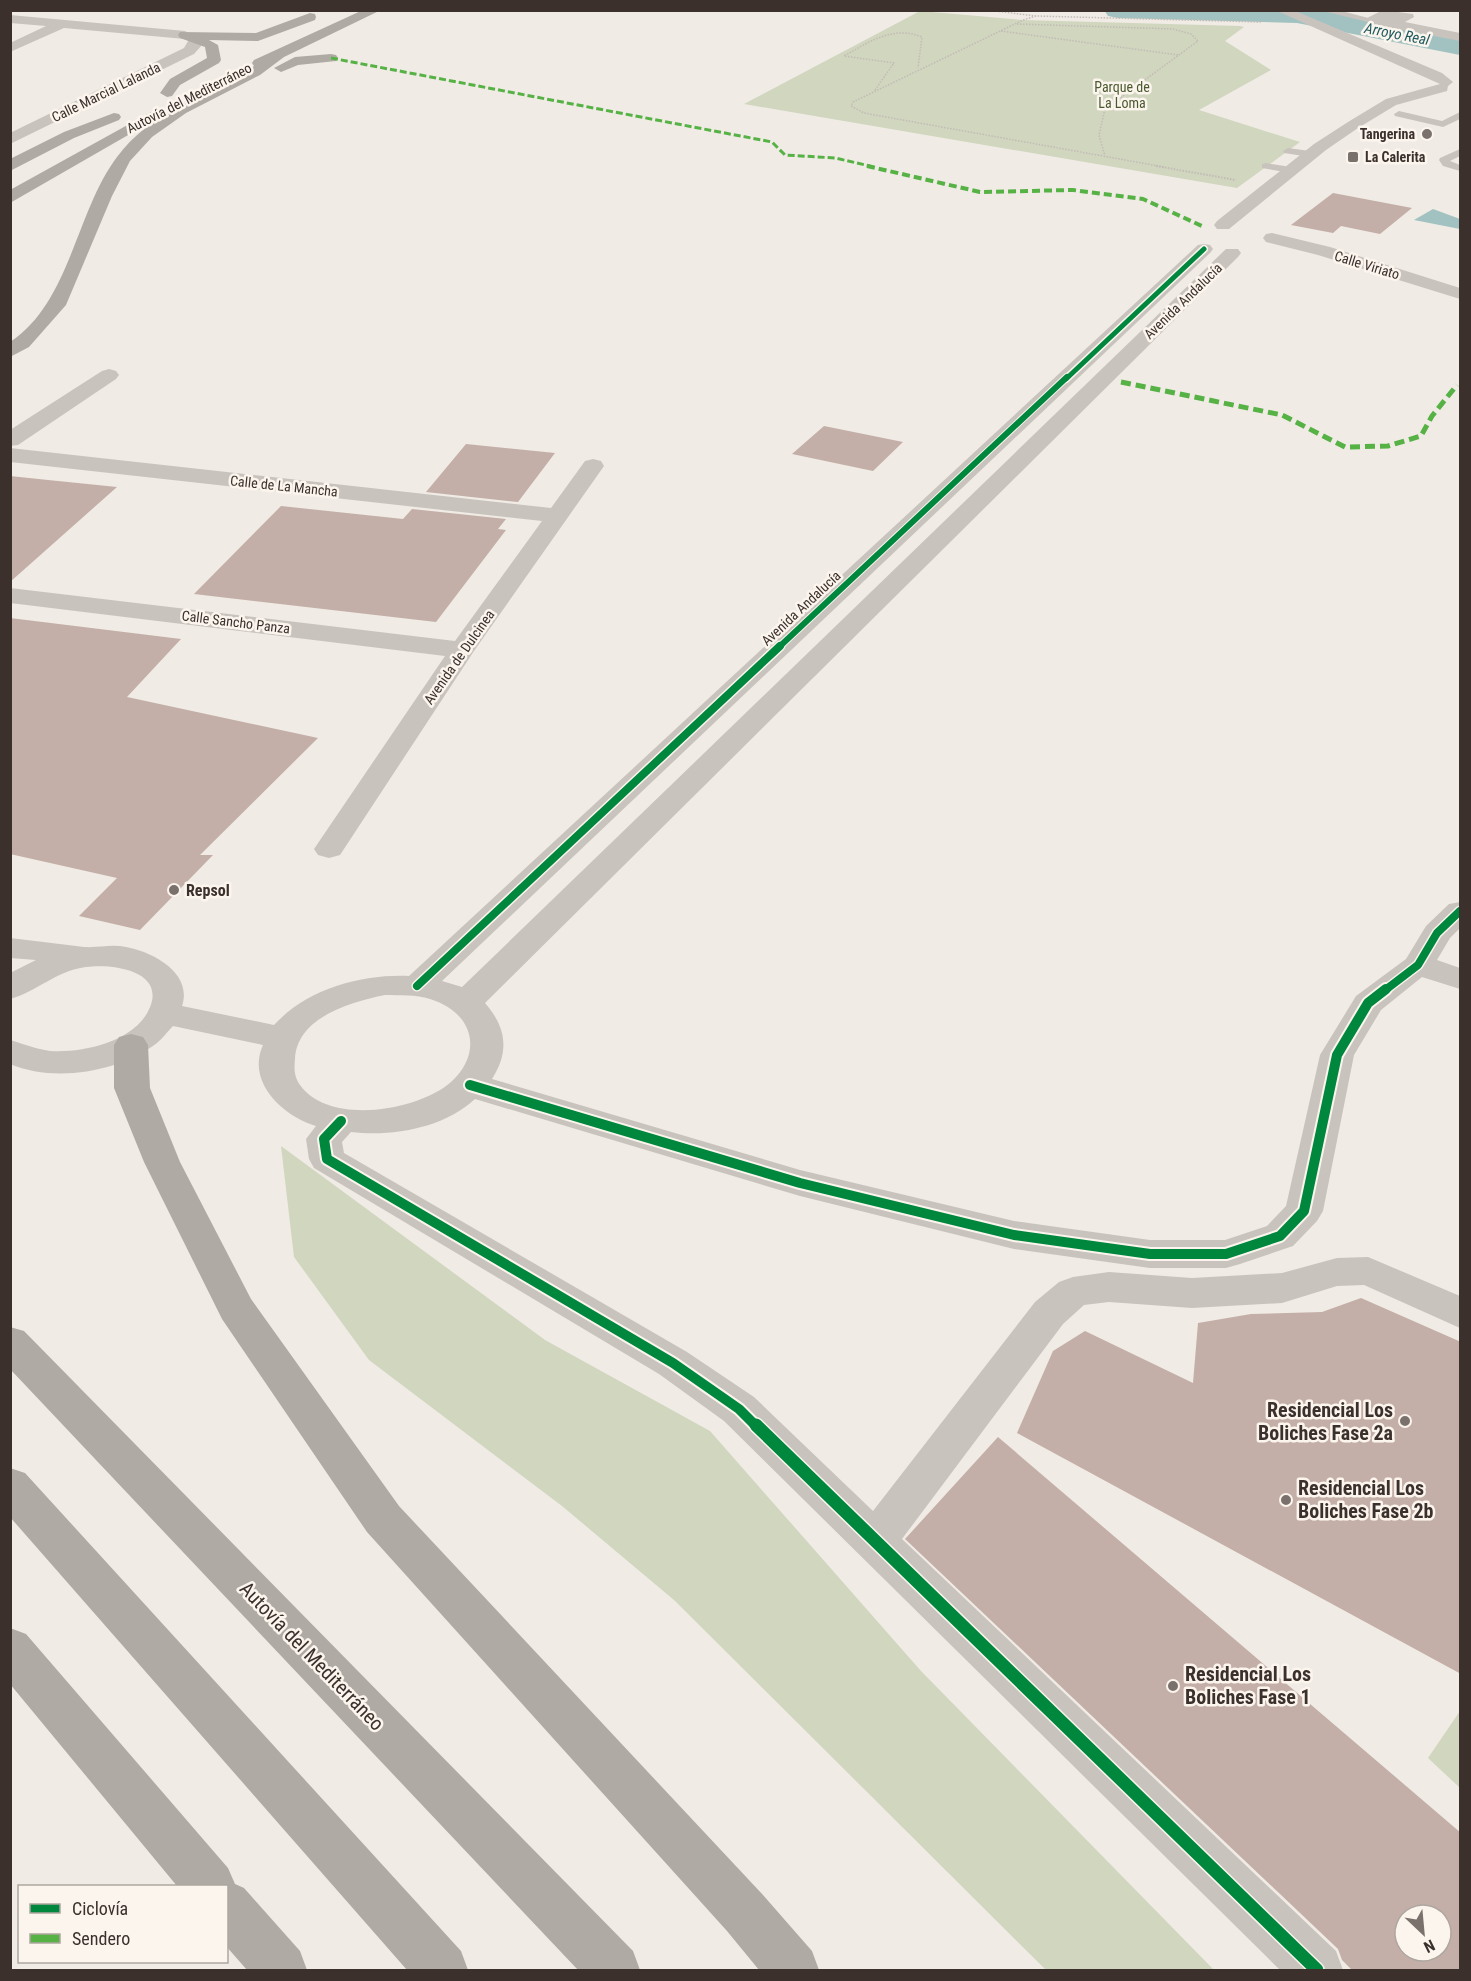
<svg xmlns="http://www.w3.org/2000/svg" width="1471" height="1981" font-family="'Roboto Condensed',sans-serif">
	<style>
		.green { fill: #d1d6bf }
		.water { fill: #a1c2c1 }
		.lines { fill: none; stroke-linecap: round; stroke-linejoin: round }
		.river { fill: #a1c2c1; fill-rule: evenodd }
		.building { fill: #c3afa7; fill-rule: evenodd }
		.path-far1 { stroke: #c2bbb6; stroke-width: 1.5; stroke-dasharray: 1.5 1.5; stroke-linecap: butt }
		.path { stroke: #c2bbb6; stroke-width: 2; stroke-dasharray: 1.5 1.5; stroke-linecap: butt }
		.lane { fill: #c9c3be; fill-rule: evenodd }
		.street { fill: #c9c3be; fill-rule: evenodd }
		.highway { fill: #afaaa4; fill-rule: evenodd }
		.quiet-far2 { stroke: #57b246; stroke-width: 3; stroke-dasharray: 7 3; stroke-linecap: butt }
		.quiet-far1 { stroke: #57b246; stroke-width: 4; stroke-dasharray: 8 4; stroke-linecap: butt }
		.quiet { stroke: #57b246; stroke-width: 5; stroke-dasharray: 10 5; stroke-linecap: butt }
		.cycleway-far4-casing { stroke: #fbf5ee; stroke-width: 8 }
		.cycleway-far3-casing { stroke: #fbf5ee; stroke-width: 8 }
		.cycleway-far2-casing { stroke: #fbf5ee; stroke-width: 11 }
		.cycleway-far1-casing { stroke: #fbf5ee; stroke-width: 14 }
		.cycleway-casing { stroke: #fbf5ee; stroke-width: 16 }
		.cycleway-far4 { stroke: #00873e; stroke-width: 5 }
		.cycleway-far3 { stroke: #00873e; stroke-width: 6 }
		.cycleway-far2 { stroke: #00873e; stroke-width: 8 }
		.cycleway-far1 { stroke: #00873e; stroke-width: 10 }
		.cycleway { stroke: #00873e; stroke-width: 13 }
		.poi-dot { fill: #7a716c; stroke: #fbf5ee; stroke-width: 2 }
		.labels { text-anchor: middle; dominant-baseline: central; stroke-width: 5; stroke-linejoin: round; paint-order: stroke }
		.far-park-label { font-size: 14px; fill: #4a5a2e; stroke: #fbf5ee }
		.far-street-label { font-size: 14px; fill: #3b302b; stroke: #fbf5ee }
		.far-poi-label { font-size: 14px; font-weight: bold; fill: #3b302b; stroke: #fbf5ee; text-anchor: end }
		.far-water-label { font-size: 15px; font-style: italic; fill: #1f5a5e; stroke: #fbf5ee }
		.poi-label { font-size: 16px; font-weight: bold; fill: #3b302b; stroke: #fbf5ee; text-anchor: start }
		.near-poi-label { font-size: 20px; font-weight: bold; fill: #3b302b; stroke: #fbf5ee; text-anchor: start }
		.near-street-label { font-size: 20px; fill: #3b302b; stroke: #fbf5ee }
	</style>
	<rect width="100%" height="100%" fill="#f0ebe5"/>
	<!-- green -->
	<path class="green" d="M920,11L1023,20L1240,26L1244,27L1225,41L1271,70L1199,110L1300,142L1237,188L744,104Z
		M281,1146L545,1340L710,1431L921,1671L1214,1970H1046L674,1600L562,1506L369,1360L294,1257Z
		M1460,1711V1788L1428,1758Z"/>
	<!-- water -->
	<path class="water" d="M1433,209L1460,219V229L1414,220Z"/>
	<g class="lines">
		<!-- river -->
		<path class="river" d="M1104,10H1321L1460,37V55L1297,23L1118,18L1108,16Z"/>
	</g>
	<!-- building -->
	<path class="building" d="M1333,193L1412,208L1380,234L1341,226L1333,233L1291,225Z
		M824,426L903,442L873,471L792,454Z
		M466,444L555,453L518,502L426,492Z
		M10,476L48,480L117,487L10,582Z
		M281,506L403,519L412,509L506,519L498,529L506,530L436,622L194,594Z
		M10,618L181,639L127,697L318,738L200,855H213L140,930L79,916L117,878L10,854Z
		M1361,1298L1461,1342V1674L1017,1433L1053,1351L1085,1331L1193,1383L1198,1323L1251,1314L1322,1312Z
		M998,1437L1461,1833V1971H1353L1342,1960L1338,1949L905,1539ZM1405,1915H1441V1951H1405Z"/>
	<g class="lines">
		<!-- path-far1 -->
		<path class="path-far1" d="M987,10L1036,16L1261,22
			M1036,16L1023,20L853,102L851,106L864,113L1164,167
			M1017,24L1173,29L1191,34L1198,41L1105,109L1099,135L1105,156
			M1001,31L1178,55
			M875,90L894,63L844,56C869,42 893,25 922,37L918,68"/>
		<!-- path -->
		<path class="path" d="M1156,166L1236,180"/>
		<!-- lane -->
		<path class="lane" d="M1319,10H1338L1376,20L1372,23Z
			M1399,111L1442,121L1460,112V119L1443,127L1395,116L1394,114Z
			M1288,148L1310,151L1315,154L1310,157L1284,153L1283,151Z
			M1460,149V156L1450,161L1460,165V171L1443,166L1439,160L1440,158Z
			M1266,163L1291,167L1296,170L1291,173L1262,168V164Z"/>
		<!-- street -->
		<path class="street" d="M1275,10H1293L1442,73L1453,82L1448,86L1447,91L1396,105L1358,128L1326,150L1229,229H1217L1214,225L1217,221L1314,144L1348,122L1386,99L1440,84Z
			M1383,10L1413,14L1414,17L1405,22L1460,33V41L1372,24L1365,19Z
			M10,15L185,31L192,35L185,39L64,28L10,52V43L46,26L10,23Z
			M196,35L203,39L202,45L194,54L10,144V133L184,48L191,36Z
			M1272,233L1330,247L1460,288V299L1318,255L1266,242L1263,238L1266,234Z
			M1204,244L1210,245L1213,249L1210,253L442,981L462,987L1226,249H1238L1241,253L1238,257L485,1003C506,1027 510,1051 492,1079L800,1170L1014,1221L1150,1240H1225L1267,1226L1286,1206L1320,1055L1356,996L1406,959L1426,926L1449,904L1460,902V928L1450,938L1437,960L1460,968V989L1422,977L1381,1010L1354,1055L1323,1211L1317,1221L1293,1246L1240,1264L1226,1268H1150L1014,1249L800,1196L475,1099C444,1128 392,1137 351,1132L342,1142L344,1153L687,1352L754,1397L873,1511L1035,1302L1059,1282L1073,1277L1109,1272L1192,1278L1282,1273L1337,1258L1368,1257L1460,1296V1328L1364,1285L1337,1286L1282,1303L1192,1308L1109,1302L1084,1305L1063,1324L902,1539L1336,1951L1343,1970H1280L724,1421L659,1374L314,1168L309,1159L306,1139L316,1126C283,1116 246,1082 263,1045L173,1026C168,1031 163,1038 157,1043C119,1072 55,1083 10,1064V1040C24,1044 36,1049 50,1051C81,1053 128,1043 146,1015C172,972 115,963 86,967C55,971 37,992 10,999V973L36,960L10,958V938C35,941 60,944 84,947C98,948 112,944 126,947C153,952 193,973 182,1006L274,1025C307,989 361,974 409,976L1198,245ZM385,995C400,996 416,994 430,999C473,1012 484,1052 451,1082C418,1111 329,1126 300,1085C294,1077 294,1068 295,1059C297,1017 351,1002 385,995Z
			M109,369L116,371L119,375L116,379L18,445L10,446V430L102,371Z
			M10,448L551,508L585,461L593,459L601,461L604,466L474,651L340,855L329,858L318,855L314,849L445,656L10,603V588L455,641L542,521L10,462Z"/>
		<!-- highway -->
		<path class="highway" d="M363,10H381L284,57L260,75L186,113L152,137L130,161L112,196L66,305L29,347L10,357V342C70,303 76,211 117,157C149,114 204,93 250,69L254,66L252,63L254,60Z
			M310,13L315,14L316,17L315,20L258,41L209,40L218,45L221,60L219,63L180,85L172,96L167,97L160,93L170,79L207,58L205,47L180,38L178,35L180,32L256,33Z
			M331,54L336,55L338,58L336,61L298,65L281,72L274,68L295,57Z
			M151,112L156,113L158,116L156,119L10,203V190Z
			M114,113L119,114L121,117L119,120L74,138L10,171V159L64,132Z
			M131,1034L143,1037L148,1045L150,1088L180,1162L251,1299L399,1506L763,1895L812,1951L819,1970H759L727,1931L367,1532L222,1319L144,1162L114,1088V1045L119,1037Z
			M10,1327L24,1331L633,1951L640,1970H578L10,1369Z
			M10,1468L25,1473L461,1951L468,1970H407L10,1517Z
			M10,1628L26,1634L228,1868L235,1884L244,1888L300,1951L307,1970H247L226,1946V1886H177L10,1684Z"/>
		<!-- quiet-far2 -->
		<path class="quiet-far2" d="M331,58L772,142L785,155L835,158L874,167"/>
		<!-- quiet-far1 -->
		<path class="quiet-far1" d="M867,166L980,192L1073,190L1143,199L1202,226"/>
		<!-- quiet -->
		<path class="quiet" d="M1121,382L1282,415L1345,447L1388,446L1421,436L1432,416L1457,385"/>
		<defs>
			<path id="cycleway-far4" d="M1066,379L1204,249"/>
			<path id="cycleway-far3" d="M778,648L1067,377"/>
			<path id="cycleway-far2" d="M417,986L780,646
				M1384,991L1418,965L1437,933L1460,911"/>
			<path id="cycleway-far1" d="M470,1085L800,1183L1014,1235L1150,1254H1226L1280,1236L1304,1211L1337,1055L1368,1003L1386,989
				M341,1121L324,1139L327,1159L673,1363L739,1409L757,1427"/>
			<path id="cycleway" d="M756,1425L1317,1970"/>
		</defs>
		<!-- cycleway-far4 casing -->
		<use href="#cycleway-far4" class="cycleway-far4-casing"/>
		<!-- cycleway-far3 casing -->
		<use href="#cycleway-far3" class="cycleway-far3-casing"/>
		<!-- cycleway-far2 casing -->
		<use href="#cycleway-far2" class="cycleway-far2-casing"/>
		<!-- cycleway-far1 casing -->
		<use href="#cycleway-far1" class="cycleway-far1-casing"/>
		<!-- cycleway casing -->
		<use href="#cycleway" class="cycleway-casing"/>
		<!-- cycleway-far4 -->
		<use href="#cycleway-far4" class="cycleway-far4"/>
		<!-- cycleway-far3 -->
		<use href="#cycleway-far3" class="cycleway-far3"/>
		<!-- cycleway-far2 -->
		<use href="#cycleway-far2" class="cycleway-far2"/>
		<!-- cycleway-far1 -->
		<use href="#cycleway-far1" class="cycleway-far1"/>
		<!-- cycleway -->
		<use href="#cycleway" class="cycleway"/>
	</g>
	<!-- markers -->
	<g class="poi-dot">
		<circle cx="1427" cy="134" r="6"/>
		<rect x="1347" y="151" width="12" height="12" rx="3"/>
		<circle cx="174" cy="890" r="6"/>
		<circle cx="1405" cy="1421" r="6"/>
		<circle cx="1286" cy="1500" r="6"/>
		<circle cx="1173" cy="1686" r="6"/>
	</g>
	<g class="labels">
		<!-- far-park labels -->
		<g class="far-park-label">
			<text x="1122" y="87">Parque de<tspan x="1122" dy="16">La Loma</tspan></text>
		</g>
		<!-- far-street labels -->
		<g class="far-street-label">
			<text transform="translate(106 92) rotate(-26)">Calle Marcial Lalanda</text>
			<text transform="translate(189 98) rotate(-27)">Autovía del Mediterráneo</text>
			<text transform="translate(1367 265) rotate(17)">Calle Viriato</text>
			<text transform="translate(1183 301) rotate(-44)">Avenida Andalucía</text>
			<text transform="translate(284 486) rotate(6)">Calle de La Mancha</text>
			<text transform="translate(801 608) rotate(-43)">Avenida Andalucía</text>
			<text transform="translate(236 622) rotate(7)">Calle Sancho Panza</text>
			<text transform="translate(459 657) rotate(-55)">Avenida de Dulcinea</text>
		</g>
		<!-- far-poi labels -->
		<g class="far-poi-label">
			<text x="1415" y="134">Tangerina</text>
			<text x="1365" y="157" text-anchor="start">La Calerita</text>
		</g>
		<!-- far-water labels -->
		<g class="far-water-label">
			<text transform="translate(1397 34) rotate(11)">Arroyo Real</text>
		</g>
		<!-- poi labels -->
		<g class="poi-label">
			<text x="186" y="890">Repsol</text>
		</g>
		<!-- near-poi labels -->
		<g class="near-poi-label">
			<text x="1393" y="1410" text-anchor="end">Residencial Los<tspan x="1393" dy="23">Boliches Fase 2a</tspan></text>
			<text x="1298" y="1488">Residencial Los<tspan x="1298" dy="23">Boliches Fase 2b</tspan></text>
			<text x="1185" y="1674">Residencial Los<tspan x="1185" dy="23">Boliches Fase 1</tspan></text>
		</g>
		<!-- near-street labels -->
		<g class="near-street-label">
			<text transform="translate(312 1656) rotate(46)">Autovía del Mediterráneo</text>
		</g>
	</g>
	<!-- border -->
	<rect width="1471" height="1981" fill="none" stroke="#3b302b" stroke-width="24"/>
	<!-- legend -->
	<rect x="18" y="1885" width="210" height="78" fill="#fbf5ee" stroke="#aea6a0" stroke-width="1.5"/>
	<rect x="30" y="1904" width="30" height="9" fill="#00873e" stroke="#aea6a0" stroke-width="1.5"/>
	<text x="72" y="1915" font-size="18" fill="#3b302b">Ciclovía</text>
	<rect x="30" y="1934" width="30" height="9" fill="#57b246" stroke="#aea6a0" stroke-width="1.5"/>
	<text x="72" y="1945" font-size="18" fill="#3b302b">Sendero</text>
	<!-- north arrow -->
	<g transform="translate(1423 1933) rotate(154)"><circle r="28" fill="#fbf5ee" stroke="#aea6a0" stroke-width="1.5"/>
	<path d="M0-4.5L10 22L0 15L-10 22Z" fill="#7a716c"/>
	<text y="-9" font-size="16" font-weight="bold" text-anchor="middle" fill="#3b302b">N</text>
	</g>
</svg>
